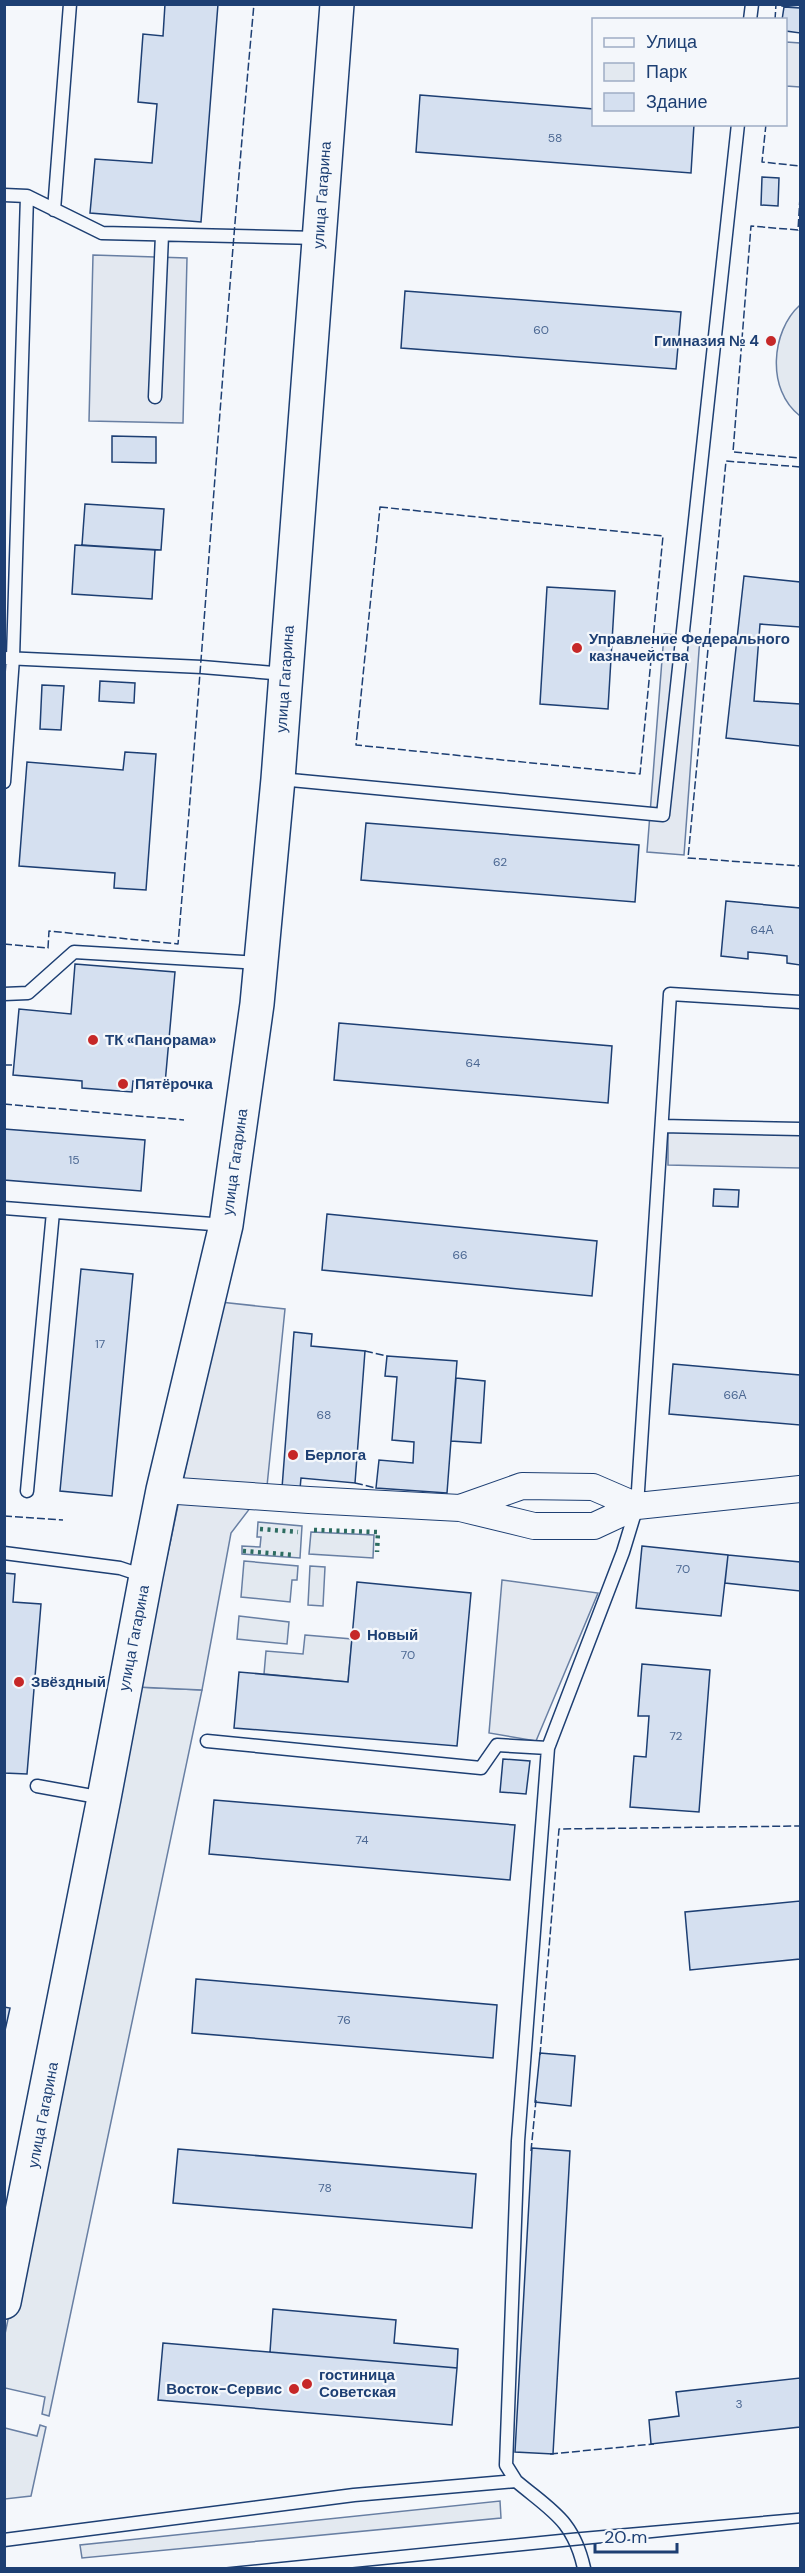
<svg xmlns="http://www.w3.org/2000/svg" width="805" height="2573" font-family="'DM Sans',sans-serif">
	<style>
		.green { fill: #e3e9f0; stroke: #687fa3; stroke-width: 1.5 }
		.parking { fill: #e3e8f0; stroke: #687fa3; stroke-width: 1.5 }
		.building { fill: #d5e0f0; stroke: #1d3f73; stroke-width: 1.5 }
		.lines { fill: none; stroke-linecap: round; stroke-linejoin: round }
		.lane-casing { stroke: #1d3f73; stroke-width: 15 }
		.street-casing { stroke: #1d3f73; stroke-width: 28 }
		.secondary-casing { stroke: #1d3f73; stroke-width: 36 }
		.lane { stroke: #f4f7fb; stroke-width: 12 }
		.street { stroke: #f4f7fb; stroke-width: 26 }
		.secondary { stroke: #f4f7fb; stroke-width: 33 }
		.tram { stroke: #1d3f73; stroke-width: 1.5 }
		.hedge { stroke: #2c6c60; stroke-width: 4.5; stroke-dasharray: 3 4.5; stroke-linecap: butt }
		.fence { stroke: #1d3f73; stroke-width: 1.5; stroke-dasharray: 8 3; stroke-linecap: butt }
		.poi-dot { fill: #c62828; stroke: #f4f7fb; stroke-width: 2 }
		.labels { text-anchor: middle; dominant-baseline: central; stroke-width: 4.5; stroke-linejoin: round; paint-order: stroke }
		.number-label { font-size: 12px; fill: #4b6792 }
		.street-label { font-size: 15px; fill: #1d3f73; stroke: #f4f7fb }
		.poi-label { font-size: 15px; font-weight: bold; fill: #1d3f73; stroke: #f4f7fb; text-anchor: start }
	</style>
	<rect width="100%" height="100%" fill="#f4f7fb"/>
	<!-- green -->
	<path class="green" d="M800,305V416C766,390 771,331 800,305Z
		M258,1522L302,1526L300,1558L242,1554V1546L260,1547L261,1537H257Z
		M311,1532L374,1535L373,1558L309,1554Z
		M244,1561L298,1566L297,1580H292L290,1602L241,1597Z
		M310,1566L325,1567L323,1606L308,1605Z
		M239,1616L289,1622L287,1644L237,1639Z
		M305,1635L352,1639L348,1682L264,1674L266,1651L303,1654Z
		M137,1687L202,1690L49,2416L42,2414L45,2397L5,2388V2334Z
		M40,2425L46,2427L31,2496L5,2499V2428L37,2436Z
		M500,2501L501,2518L82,2558L80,2545Z"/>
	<!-- parking -->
	<path class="parking" d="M786,42L800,43V87L786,86Z
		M93,255L187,258L183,423L89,421Z
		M664,634L700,637L684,855L647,852Z
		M668,1126L800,1129V1168L668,1165Z
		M220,1302L285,1309L267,1486L231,1533L202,1690L137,1687L171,1539Z
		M502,1580L598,1593L536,1741L489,1733Z"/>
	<!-- building -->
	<path class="building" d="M165,4H218L201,222L90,213L95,159L152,163L157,104L138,102L143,34L163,36Z
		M782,4H800V8L782,6Z
		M784,7L800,8V33L786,31V20H782Z
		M420,95L594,109V124H694L691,173L416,152Z
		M762,177L779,178L778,206L761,205Z
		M405,291L681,312L676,369L401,348Z
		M112,436L156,437V463L112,462Z
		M85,504L164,509L161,550L82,545Z
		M75,545L155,550L152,599L72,594Z
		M744,576L800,582V627L760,624L754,701L800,704V746L726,738Z
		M547,587L615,591L608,709L540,704Z
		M100,681L135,683L134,703L99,701Z
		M42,685L64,686L61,730L40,729Z
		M125,752L156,754L146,890L114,888L115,873L19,866L27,762L123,770Z
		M366,823L639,845L635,902L361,880Z
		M726,901L800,908V965L787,963V956L769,954L748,952V959L721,956Z
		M75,964L175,972L165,1084L133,1081L132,1092L82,1088V1081L13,1075L19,1009L71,1014Z
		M339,1023L612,1046L608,1103L334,1080Z
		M4,1129L145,1140L141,1191L4,1180Z
		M714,1189L739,1190L738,1207L713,1206Z
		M327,1214L597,1241L592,1296L322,1270Z
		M81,1269L133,1274L112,1496L60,1491Z
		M294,1332L312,1334L311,1346L365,1351L355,1483L301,1478L300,1489L282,1488Z
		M387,1356L457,1361L447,1493L376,1488L379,1460L413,1463L414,1442L392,1440L397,1377L385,1376Z
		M673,1364L800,1375V1425L669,1414Z
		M456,1378L485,1381L481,1443L451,1441Z
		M642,1546L728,1555L721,1616L636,1608Z
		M728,1555L800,1562V1591L725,1583Z
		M4,1573L15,1574L13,1602L41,1604L27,1774L4,1773Z
		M357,1582L471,1593L457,1746L234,1728L239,1672L348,1682Z
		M642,1664L710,1670L699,1812L630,1807L634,1756L646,1757L649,1716H638Z
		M503,1759L530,1761L526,1794L500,1792Z
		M214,1800L515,1825L510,1880L209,1854Z
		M800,1901V1959L690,1970L685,1912Z
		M196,1979L497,2005L493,2058L192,2033Z
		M4,2007L10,2008L4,2035Z
		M540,2053L575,2056L571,2106L535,2102Z
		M532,2148L570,2151L553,2454L515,2452Z
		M178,2149L476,2174L472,2228L173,2203Z
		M273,2309L396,2320L394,2343L458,2349L457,2368L270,2352Z
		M163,2343L457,2368L452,2425L158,2400Z
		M800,2378V2427L651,2444L649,2420L679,2416L676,2392Z"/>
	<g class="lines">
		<defs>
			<path id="lane" d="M750,20L752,4
				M4,195L27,196L102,233L318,238
				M54,210L70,4
				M155,397L162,235
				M4,658L202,667L285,674
				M280,779L663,815L738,124
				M4,782L13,658L27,196
				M4,994L28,993L74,952L259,963
				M662,1126L800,1129
				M4,1208L225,1225
				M27,1491L53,1212
				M4,1553L120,1568L144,1576
				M207,1741L481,1768L497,1745L548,1748
				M37,1786L103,1798
				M516,2481L506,2465L518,2141L548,1748L623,1552L637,1506L670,994L800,1002
				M4,2540L354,2495L516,2481C553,2512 573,2520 584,2568"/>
			<path id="street" d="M163,1490L309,1500L460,1508L534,1526H594L637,1506L800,1489
				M460,1508L522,1486L593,1487L637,1506"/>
			<path id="secondary" d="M4,2302L104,1798L146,1576L163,1490L226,1225L257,1004L278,779L337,4"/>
		</defs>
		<!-- lane casing -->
		<use href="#lane" class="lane-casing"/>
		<!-- street casing -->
		<use href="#street" class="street-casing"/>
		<!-- secondary casing -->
		<use href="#secondary" class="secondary-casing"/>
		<!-- lane -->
		<use href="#lane" class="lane"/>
		<!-- street -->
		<use href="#street" class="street"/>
		<!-- secondary -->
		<use href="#secondary" class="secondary"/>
		<!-- tram -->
		<path class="tram" d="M224,2568L573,2533L800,2513
			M350,2568L800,2523"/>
		<!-- hedge -->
		<path class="hedge" d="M260,1529L298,1532
			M314,1530L378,1532L377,1552
			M243,1551L295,1555"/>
		<!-- fence -->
		<path class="fence" d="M775,20L776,4
			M766,124L762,162L800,166
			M800,197L798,230L751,226L733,452L800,458
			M800,467L726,461L688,858L800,866
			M380,507L663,536L640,774L356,745Z
			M4,944L48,948L49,931L178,944C205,631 225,317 254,4
			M4,1065H14
			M4,1104L184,1120
			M365,1351L387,1356
			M355,1483L376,1488
			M4,1516L63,1520
			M540,2055L559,1829L800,1826
			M531,2151L536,2100
			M550,2454L654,2444"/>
	</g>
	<!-- markers -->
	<g class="poi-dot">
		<circle cx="771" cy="341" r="6"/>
		<circle cx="577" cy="648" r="6"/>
		<circle cx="93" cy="1040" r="6"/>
		<circle cx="123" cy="1084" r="6"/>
		<circle cx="293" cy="1455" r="6"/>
		<circle cx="355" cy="1635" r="6"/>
		<circle cx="19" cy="1682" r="6"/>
		<circle cx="307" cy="2384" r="6"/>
		<circle cx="294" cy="2389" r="6"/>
	</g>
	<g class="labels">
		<!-- number labels -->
		<g class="number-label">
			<text x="555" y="138">58</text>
			<text x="541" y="330">60</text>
			<text x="500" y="862">62</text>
			<text x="762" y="930">64А</text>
			<text x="473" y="1063">64</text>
			<text x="74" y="1160">15</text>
			<text x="460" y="1255">66</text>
			<text x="100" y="1344">17</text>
			<text x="735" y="1395">66А</text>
			<text x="324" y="1415">68</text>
			<text x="683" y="1569">70</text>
			<text x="408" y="1655">70</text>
			<text x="676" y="1736">72</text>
			<text x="362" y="1840">74</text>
			<text x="344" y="2020">76</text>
			<text x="325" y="2188">78</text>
			<text x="739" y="2404">3</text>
		</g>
		<!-- street labels -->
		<g class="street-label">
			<text transform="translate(322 195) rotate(-86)">улица Гагарина</text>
			<text transform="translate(285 679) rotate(-86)">улица Гагарина</text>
			<text transform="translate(235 1162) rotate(-82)">улица Гагарина</text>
			<text transform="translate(134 1638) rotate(-79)">улица Гагарина</text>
			<text transform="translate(43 2115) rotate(-79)">улица Гагарина</text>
		</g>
		<!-- poi labels -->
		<g class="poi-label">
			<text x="759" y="341" text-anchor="end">Гимназия № 4</text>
			<text x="589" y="639">Управление Федерального<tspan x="589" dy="17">казначейства</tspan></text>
			<text x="105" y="1040">ТК «Панорама»</text>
			<text x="135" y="1084">Пятёрочка</text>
			<text x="305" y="1455">Берлога</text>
			<text x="367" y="1635">Новый</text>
			<text x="31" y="1682">Звёздный</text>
			<text x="319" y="2375">гостиница<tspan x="319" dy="17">Советская</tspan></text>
			<text x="282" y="2389" text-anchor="end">Восток-Сервис</text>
		</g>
	</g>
	<!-- border -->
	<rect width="805" height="2573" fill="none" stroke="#1d3f73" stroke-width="12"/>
	<!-- legend -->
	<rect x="592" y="18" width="195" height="108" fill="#f4f7fb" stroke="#9eadc5" stroke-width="1.5"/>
	<rect x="604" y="38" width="30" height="9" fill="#f4f7fb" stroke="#9eadc5" stroke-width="1.5"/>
	<text x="646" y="48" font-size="18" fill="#1d3f73">Улица</text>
	<rect x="604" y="63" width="30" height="18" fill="#e3e9f0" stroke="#9eadc5" stroke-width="1.5"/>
	<text x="646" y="78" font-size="18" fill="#1d3f73">Парк</text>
	<rect x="604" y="93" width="30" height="18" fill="#d5e0f0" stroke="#9eadc5" stroke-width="1.5"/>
	<text x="646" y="108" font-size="18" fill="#1d3f73">Здание</text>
	<!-- scale -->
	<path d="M595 2543v9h82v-9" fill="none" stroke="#1d3f73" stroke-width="3"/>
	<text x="604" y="2543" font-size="18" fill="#1d3f73" stroke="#f4f7fb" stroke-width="4.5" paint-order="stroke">20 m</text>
</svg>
